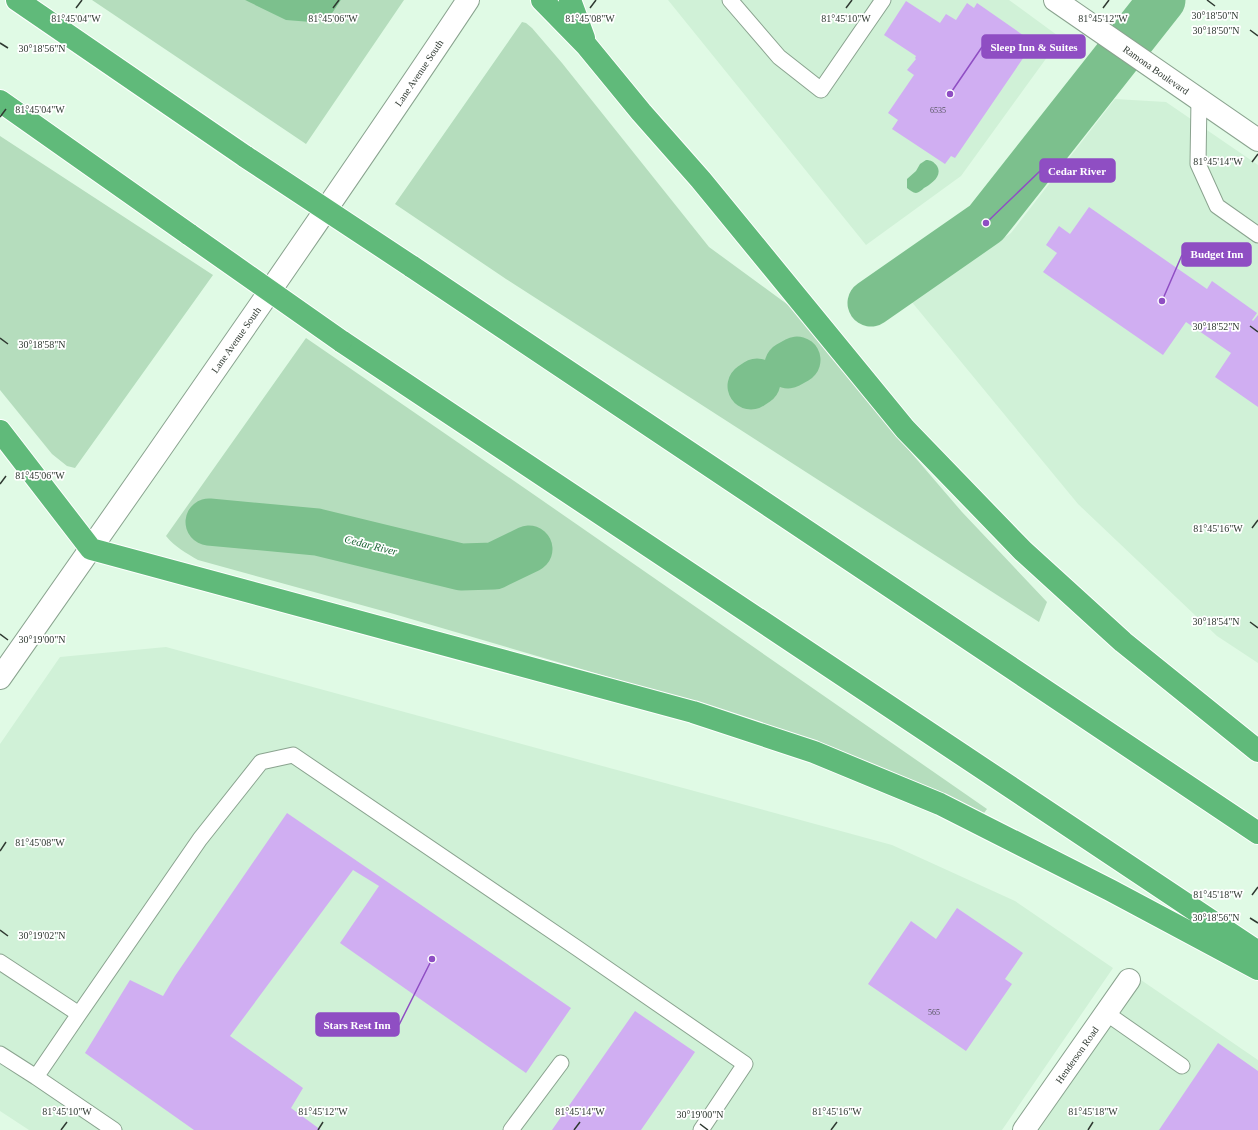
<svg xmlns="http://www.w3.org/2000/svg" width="1258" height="1130" font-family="'Times New Roman',serif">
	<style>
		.built { fill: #d0f1d7 }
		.green { fill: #b5ddbd }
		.water { fill: #7cc08d }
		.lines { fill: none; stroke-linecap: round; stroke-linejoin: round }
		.river { stroke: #7cc08d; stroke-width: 47 }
		.building { fill: #d0aef2 }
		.lane-casing { stroke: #8aa38f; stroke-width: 17 }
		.street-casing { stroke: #8aa38f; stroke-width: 24 }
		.secondary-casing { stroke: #8aa38f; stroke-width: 24 }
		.highway-casing { stroke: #fff; stroke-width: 24 }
		.lane { stroke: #fff; stroke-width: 15 }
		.street { stroke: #fff; stroke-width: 22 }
		.secondary { stroke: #fff; stroke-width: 22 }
		.highway { stroke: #60ba7a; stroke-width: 22 }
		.highway-bridge-casing { stroke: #fff; stroke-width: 24; stroke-linecap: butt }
		.highway-bridge { stroke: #60ba7a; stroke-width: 22 }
		.ticks { fill: none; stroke: #2f3931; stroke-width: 1.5 }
		.labels { text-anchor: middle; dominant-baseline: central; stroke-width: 3.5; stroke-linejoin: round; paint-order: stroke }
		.number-label { font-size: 8px; fill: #575661 }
		.street-label { font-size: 10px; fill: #2f3931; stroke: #fff }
		.water-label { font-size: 11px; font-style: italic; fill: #1e6637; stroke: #fff }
		.ticks-label { font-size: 10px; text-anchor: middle; fill: #2f3931; stroke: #fff; stroke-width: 3.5; stroke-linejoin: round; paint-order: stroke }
		.leader { fill: none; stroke: #8f4ec3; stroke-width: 1.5 }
		.callout-dot { fill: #8f4ec3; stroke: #fff; stroke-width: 1.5 }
		.callout { fill: #8f4ec3; stroke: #8f4ec3; stroke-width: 1.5 }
		.callout-label { font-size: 11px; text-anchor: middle; font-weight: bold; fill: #fff }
	</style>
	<rect width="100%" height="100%" fill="#e0fae5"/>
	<!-- built -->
	<path class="built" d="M668,0H1009L1061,38L961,176L866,245Z
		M1115,99L1166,102L1258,165V663L1217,636L1078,504L911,301L1011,233Z
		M166,647L892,845L1015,901L1113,968L1002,1130H29L0,1111V744L60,657Z
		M1141,980L1258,1060V1130H1039Z"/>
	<!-- green -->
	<path class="green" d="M92,0H245L331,15L341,0H404L306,144Z
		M522,22L526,23L532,28L562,63L709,247L791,307L913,455L962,512L1047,602L1039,622L506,279L395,204Z
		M0,136L213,275L75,468L67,466L52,454L0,390Z
		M306,338L533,494L987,809L984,813L940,792L802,737L738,715L394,614L198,560C186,553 175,547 166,536Z"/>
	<!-- water -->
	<path class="water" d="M245,0H341L331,15L311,22L286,20Z
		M926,160C931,160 934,162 937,166C943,176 931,184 924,188C922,190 918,193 916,193C913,193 910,190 907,188V179L916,171L920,164Z"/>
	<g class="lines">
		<!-- river -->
		<path class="river" d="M871,303L986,223L1162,0
			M788,365L797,360
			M751,386L757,382
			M209,522L317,532L461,567L494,566L529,549"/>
	</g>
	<!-- building -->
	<path class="building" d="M906,1L940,23L946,14L956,20L967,3L974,8L977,3L1030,40L1024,48L1028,51L955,158L951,156L945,164L892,129L898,120L888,113L914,75L907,70L916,59L915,58L916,56L884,35Z
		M1089,207L1207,289L1212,281L1257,313L1252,320L1253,321L1258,315V407L1215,377L1231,353L1186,322L1163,355L1043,272L1057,253L1046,245L1059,226L1070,234Z
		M287,813L571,1008L526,1073L340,943L379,886L353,870L230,1036L303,1088L291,1108L321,1130H194L85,1053L130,980L163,996L175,976Z
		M957,908L1023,953L1005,979L1012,984L966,1051L868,984L911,921L936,939Z
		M635,1011L695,1052L641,1130H552Z
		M1218,1043L1258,1071V1130H1159Z"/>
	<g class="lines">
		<defs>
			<path id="lane" d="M730,0L779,57L821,90L883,0
				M1199,99L1198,164L1217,206L1258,235
				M0,962L79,1014L36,1077L114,1130
				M1106,1013L1182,1066
				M79,1014L200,839L261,762L293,755L577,948L745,1064L701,1130
				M0,1054L36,1077
				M511,1130L561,1063"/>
			<path id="street" d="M1024,1130L1129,980"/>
			<path id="secondary" d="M1055,0L1258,140
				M0,678C88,553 176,427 263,301C332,201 401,101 468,0"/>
			<path id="highway" d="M17,0L246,157
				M542,0L586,45L641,112L701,180L905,429L1023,551L1123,642L1258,751
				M570,0L584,38
				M0,101L190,235
				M411,266L1258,833
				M341,341L1258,952
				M0,431L91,549L693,712L814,752L940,804L1110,890L1258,969"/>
		</defs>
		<!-- lane casing -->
		<use href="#lane" class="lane-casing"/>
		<!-- street casing -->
		<use href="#street" class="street-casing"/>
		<!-- secondary casing -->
		<use href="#secondary" class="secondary-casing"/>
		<!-- highway casing -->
		<use href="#highway" class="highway-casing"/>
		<!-- lane -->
		<use href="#lane" class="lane"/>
		<!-- street -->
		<use href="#street" class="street"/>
		<!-- secondary -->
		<use href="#secondary" class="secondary"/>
		<!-- highway -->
		<use href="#highway" class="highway"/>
		<defs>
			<path id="highway-bridge" d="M246,157L411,266
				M190,235L341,341"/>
		</defs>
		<!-- highway-bridge casing -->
		<use href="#highway-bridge" class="highway-bridge-casing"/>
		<!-- highway-bridge -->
		<use href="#highway-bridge" class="highway-bridge"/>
	</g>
	<!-- ticks -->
	<path class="ticks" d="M1207,0L1215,6M76,8L82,0M333,8L339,0M590,8L596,0M846,8L852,0M1103,8L1109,0M1250,30L1258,36M0,43L8,48M0,117L6,109M1252,162L1258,154M1250,326L1258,332M0,338L8,344M0,484L6,476M1252,528L1258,520M1250,622L1258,628M0,634L8,640M0,851L6,842M1252,895L1258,887M1250,918L1258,923M0,930L8,936M700,1124L708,1130M61,1130L67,1122M318,1130L323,1122M574,1130L580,1122M831,1130L837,1122M1088,1130L1093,1122"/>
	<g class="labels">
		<!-- number labels -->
		<g class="number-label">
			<text x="938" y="110">6535</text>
			<text x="934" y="1012">565</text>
		</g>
		<!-- street labels -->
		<g class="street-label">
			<text transform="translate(1156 70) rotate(35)">Ramona Boulevard</text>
			<text transform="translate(419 73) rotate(-56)">Lane Avenue South</text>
			<text transform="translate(236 340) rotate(-55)">Lane Avenue South</text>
			<text transform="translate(1077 1055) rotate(-55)">Henderson Road</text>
		</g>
		<!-- water labels -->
		<g class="water-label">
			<text transform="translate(371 545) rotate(14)">Cedar River</text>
		</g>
	</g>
	<g class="ticks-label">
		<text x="1215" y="19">30°18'50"N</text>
		<text x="76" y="22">81°45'04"W</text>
		<text x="333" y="22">81°45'06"W</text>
		<text x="590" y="22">81°45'08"W</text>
		<text x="846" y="22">81°45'10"W</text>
		<text x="1103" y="22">81°45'12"W</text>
		<text x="1216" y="34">30°18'50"N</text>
		<text x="42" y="52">30°18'56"N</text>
		<text x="40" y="113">81°45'04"W</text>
		<text x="1218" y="165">81°45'14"W</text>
		<text x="1216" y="330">30°18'52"N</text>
		<text x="42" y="348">30°18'58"N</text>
		<text x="40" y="479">81°45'06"W</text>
		<text x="1218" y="532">81°45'16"W</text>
		<text x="1216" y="625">30°18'54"N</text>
		<text x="42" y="643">30°19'00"N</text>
		<text x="40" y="846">81°45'08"W</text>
		<text x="1218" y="898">81°45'18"W</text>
		<text x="1216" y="921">30°18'56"N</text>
		<text x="42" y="939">30°19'02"N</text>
		<text x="67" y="1115">81°45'10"W</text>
		<text x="323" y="1115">81°45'12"W</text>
		<text x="580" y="1115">81°45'14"W</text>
		<text x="837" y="1115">81°45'16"W</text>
		<text x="1093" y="1115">81°45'18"W</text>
		<text x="700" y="1118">30°19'00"N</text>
	</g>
	<!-- callouts -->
	<path class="leader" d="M950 94L982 47M986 223L1040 171M1162 301L1182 255M432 959L399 1025"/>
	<g class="callout-dot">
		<circle cx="950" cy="94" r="4"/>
		<circle cx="986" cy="223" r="4"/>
		<circle cx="1162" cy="301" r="4"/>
		<circle cx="432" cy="959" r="4"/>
	</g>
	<g class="callout">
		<rect x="982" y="35" width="103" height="23" rx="4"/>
		<rect x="1040" y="159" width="75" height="23" rx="4"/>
		<rect x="1182" y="243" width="69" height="23" rx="4"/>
		<rect x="316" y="1013" width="83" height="23" rx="4"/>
	</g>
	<g class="callout-label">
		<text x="1034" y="51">Sleep Inn &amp; Suites</text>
		<text x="1077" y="175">Cedar River</text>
		<text x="1217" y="258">Budget Inn</text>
		<text x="357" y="1029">Stars Rest Inn</text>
	</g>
</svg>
